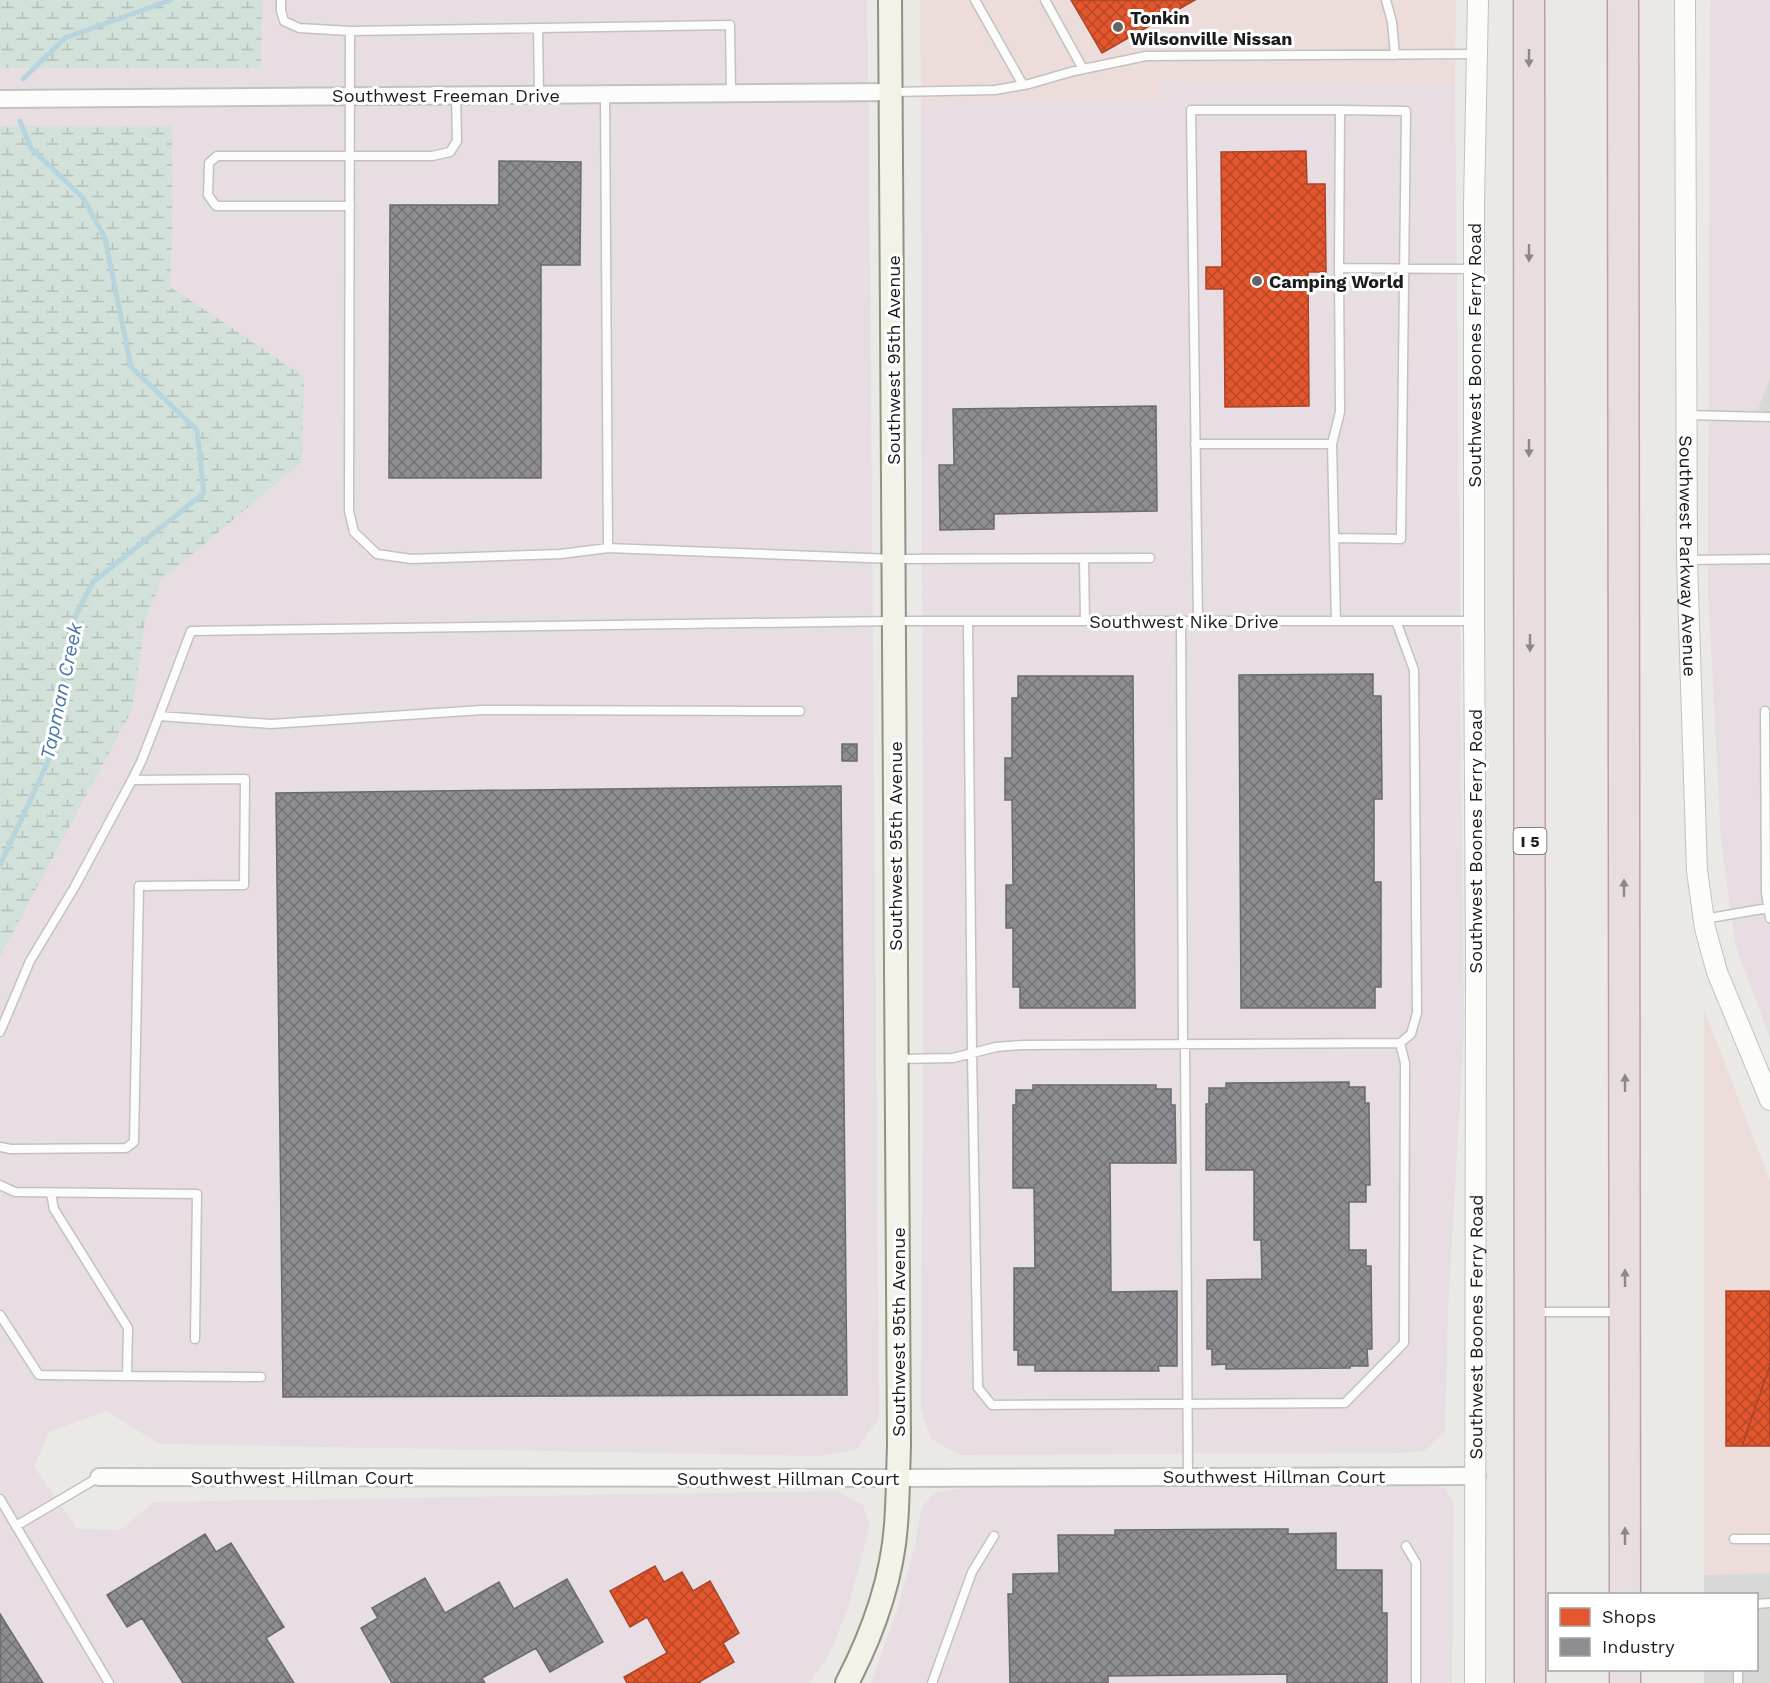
<svg xmlns="http://www.w3.org/2000/svg" width="1770" height="1683" font-family="'Work Sans',sans-serif">
	<style>
		.commercial { fill: #ecddda }
		.industrial { fill: #e8dde3 }
		.religious { fill: #d8d8d6 }
		.wetland { fill: url(#wetland-marsh) }
		.shops { fill: url(#shops-cross-hatch); stroke: #a84529; stroke-width: 1.5 }
		.industry { fill: url(#industry-cross-hatch); stroke: #6b6b6f; stroke-width: 1.5 }
		.lines { fill: none; stroke-linecap: round; stroke-linejoin: round }
		.stream { stroke: #b8d5dd; stroke-width: 5 }
		.service-casing { stroke: #c3c2c1; stroke-width: 11 }
		.minor-casing { stroke: #c3c2c1; stroke-width: 20 }
		.tertiary-casing { stroke: #c3c2c1; stroke-width: 22 }
		.secondary-casing { stroke: #91937e; stroke-width: 26 }
		.motorway-casing { stroke: #bf9da6; stroke-width: 33 }
		.service { stroke: #fcfcfb; stroke-width: 8 }
		.minor { stroke: #fcfcfb; stroke-width: 16 }
		.tertiary { stroke: #fcfcfb; stroke-width: 20 }
		.secondary { stroke: #f2f2e9; stroke-width: 22 }
		.motorway { stroke: #e9dedf; stroke-width: 30 }
		.oneway { fill: #8d8787 }
		.poi-dot { fill: #646462; stroke: #fff; stroke-width: 2 }
		.labels { text-anchor: middle; dominant-baseline: central; stroke-width: 6; stroke-linejoin: round; paint-order: stroke }
		.shield { fill: #fff; stroke: #606060; stroke-width: 1.5 }
		.shield-label { font-size: 16px; font-weight: bold; fill: #1c1c1c }
		.poi-label { font-size: 18px; font-weight: bold; fill: #1c1c1c; stroke: #fff; text-anchor: start }
		.street-label { font-size: 18px; fill: #1c1c1c; stroke: #fff }
		.water-label { font-size: 20px; font-style: italic; fill: #4c78a9; stroke: #fff }
	</style>
	<defs>
		<pattern id="wetland-marsh" width="20" height="14" patternUnits="userSpaceOnUse" patternTransform="scale(1.5)"><rect width="20" height="14" fill="#d2e1d9"/><path d="M1 5h8M5 5V1M11 12h8M15 12V8" fill="none" stroke="#b4c0ba"/></pattern>
		<pattern id="shops-cross-hatch" width="8" height="8" patternUnits="userSpaceOnUse" patternTransform="scale(1.5)"><rect width="8" height="8" fill="#e4572e"/><path d="M0 0l8 8M0 8l8-8" fill="none" stroke="#b84726"/></pattern>
		<pattern id="industry-cross-hatch" width="8" height="8" patternUnits="userSpaceOnUse" patternTransform="scale(1.5)"><rect width="8" height="8" fill="#8d8d92"/><path d="M0 0l8 8M0 8l8-8" fill="none" stroke="#727276"/></pattern>
	</defs>
	<rect width="100%" height="100%" fill="#eae9e5"/>
	<!-- commercial -->
	<path class="commercial" d="M920,0H1456L1455,85L1162,82L1161,102L950,101L932,106L921,116Z
		M1704,1009L1770,1181V1573L1704,1575Z"/>
	<!-- industrial -->
	<path class="industrial" d="M0,0H867L869,138L879,1418L857,1449L820,1456L160,1444L106,1411L49,1432L34,1467L78,1529L120,1530L154,1502L837,1491L863,1505L870,1526L848,1608L828,1657L809,1683H0Z
		M1710,0H1770V1038L1735,944L1721,841L1708,589Z
		M1161,82L1455,85L1464,1029L1448,1313L1445,1432L1424,1451L1399,1453L960,1455L931,1439L921,1410L923,1027L921,116L932,106L950,101L1161,102Z
		M1431,1482L1445,1489L1454,1504L1452,1683H871L897,1610L914,1549L922,1506L936,1492L966,1488Z"/>
	<!-- religious -->
	<path class="religious" d="M1770,380V414L1758,409Z
		M1770,1573V1683H1704V1670H1756V1594H1704V1575Z"/>
	<!-- wetland -->
	<path class="wetland" d="M0,0H262L261,68H0Z
		M0,126H172V232L170,287L304,376L302,462L161,580L145,622L132,710L0,956Z"/>
	<!-- shops -->
	<path class="shops" d="M1071,0H1195L1102,53Z
		M1306,151L1307,184H1325L1326,272H1308L1309,406L1225,407L1224,289H1206V267H1222L1221,152Z
		M1726,1291H1770V1365L1742,1446H1726Z
		M1770,1365V1446H1742Z
		M655,1566L664,1582L682,1572L693,1591L710,1581L739,1633L723,1643L734,1662L699,1682L700,1683H627L624,1677L667,1653L647,1617L630,1627L610,1591Z"/>
	<!-- industry -->
	<path class="industry" d="M499,161L581,162L580,265H541V478H389L390,205H499Z
		M1156,406L1157,511L994,514V529L940,530L939,465H954L953,409Z
		M1373,674V696H1381L1382,799H1374V882H1381V987H1375V1008H1241L1239,675Z
		M1018,676H1133L1135,1008H1020V987H1013V928H1006V885H1013L1012,800H1005V758H1012V698H1018Z
		M842,744H857V761H842Z
		M841,786L847,1395L283,1397L276,793Z
		M1349,1082V1087H1365V1103H1369L1370,1185H1366V1202H1349V1250H1366V1266H1371L1372,1349H1367L1368,1366H1350V1368L1226,1369V1364L1212,1365V1349H1207V1280L1262,1279L1261,1240H1254V1170H1206V1104H1209V1088H1226V1083Z
		M1033,1085H1156V1089H1171V1105H1175L1176,1163H1110L1111,1292L1177,1291V1366H1158L1159,1371H1035V1365H1018V1350H1014V1268H1035L1034,1188H1013V1105H1016V1090H1033Z
		M1288,1529V1534L1336,1533V1570H1382V1613H1387V1683H1287V1674L1108,1676V1683H1010L1008,1594H1013V1574L1059,1573L1058,1535H1115V1530Z
		M205,1534L216,1552L231,1543L284,1627L266,1638L294,1683H183L142,1618L127,1627L107,1595Z
		M425,1578L445,1613L499,1582L514,1609L567,1579L603,1642L550,1672L536,1648L482,1678L485,1683H392L361,1628L378,1618L372,1608Z
		M0,1614L43,1683H0Z"/>
	<g class="lines">
		<!-- stream -->
		<path class="stream" d="M23,79L65,38L171,0
			M0,865L48,762L76,615L93,582L204,493L197,430L131,367L105,238L83,198L31,148L20,121"/>
		<defs>
			<path id="service" d="M281,0V11L284,21L299,28L350,31L730,25L731,93
				M975,0L1023,85
				M1045,0L1083,69
				M1386,0L1392,22L1395,55
				M538,29L539,94
				M350,31L349,511L354,532L377,554L411,559L561,554L608,548L894,559L1150,558
				M892,92L995,90L1029,84L1074,71L1146,56L1477,54
				M605,94L608,548
				M350,206H216L208,195L209,163L217,156H432L450,152L457,141L456,95
				M1686,415L1770,417
				M1195,444H1332
				M1334,538L1401,539L1406,111L1340,110
				M1084,559L1085,621
				M1688,560L1770,559
				M968,621L972,1053L978,1388L992,1405L1345,1403L1404,1343L1405,1063L1400,1043
				M1181,621L1183,1044
				M1198,621L1191,110H1340L1339,268L1474,269
				M1336,621L1332,444L1340,412L1339,268
				M800,711L482,710L271,724L159,716L191,631L894,621H1473
				M1765,711L1766,893L1770,918
				M1704,919L1768,908
				M0,1032L30,961L74,888L132,780L141,762L159,716
				M1185,1044L1188,1476
				M897,1059L953,1058L996,1047L1022,1045L1400,1043L1411,1034L1417,1013L1414,670L1396,621
				M0,1147L11,1149L126,1148L134,1142L139,886L244,885L245,779L132,780
				M0,1185L15,1192L197,1194L195,1339
				M51,1193L54,1209L128,1328L127,1376L261,1377
				M1533,1312H1620
				M0,1315L39,1375L127,1376
				M99,1477L16,1526L109,1683
				M0,1499L16,1526
				M1734,1539H1770
				M1406,1546L1416,1563V1683
				M1756,1604L1770,1603
				M932,1683L972,1572L994,1536
				M1738,1683V1670"/>
			<path id="minor" d="M0,99L892,92
				M99,1477L898,1478L1477,1476"/>
			<g id="tertiary">
				<path id="s1" d="M1685,0L1687,560L1697,871L1705,928L1717,972L1770,1100"/>
				<path id="s2" d="M1475,1683L1476,959L1474,621V205L1478,0"/>
			</g>
			<path id="secondary" d="M847,1683C872,1635 892,1580 896,1525C898,1499 898,1473 899,1446L890,0"/>
			<path id="motorway" d="M1529,0L1530,1683
				M1623,0L1625,1594
				M1625,1670V1683"/>
		</defs>
		<!-- service casing -->
		<use href="#service" class="service-casing"/>
		<!-- minor casing -->
		<use href="#minor" class="minor-casing"/>
		<!-- tertiary casing -->
		<use href="#tertiary" class="tertiary-casing"/>
		<!-- secondary casing -->
		<use href="#secondary" class="secondary-casing"/>
		<!-- motorway casing -->
		<use href="#motorway" class="motorway-casing"/>
		<!-- service -->
		<use href="#service" class="service"/>
		<!-- minor -->
		<use href="#minor" class="minor"/>
		<!-- tertiary -->
		<use href="#tertiary" class="tertiary"/>
		<!-- secondary -->
		<use href="#secondary" class="secondary"/>
		<!-- motorway -->
		<use href="#motorway" class="motorway"/>
	</g>
	<!-- one-way arrows -->
	<defs><path id="oneway-solid" d="M-6-.8H1V-3.2L6.5 0L1 3.2V.8H-6Z" transform="scale(1.5)"/></defs>
	<g class="oneway">
		<use href="#oneway-solid" transform="translate(1529 58) rotate(90)"/>
		<use href="#oneway-solid" transform="translate(1529 253) rotate(90)"/>
		<use href="#oneway-solid" transform="translate(1529 448) rotate(90)"/>
		<use href="#oneway-solid" transform="translate(1530 643) rotate(90)"/>
		<use href="#oneway-solid" transform="translate(1624 888) rotate(-90)"/>
		<use href="#oneway-solid" transform="translate(1625 1083) rotate(-90)"/>
		<use href="#oneway-solid" transform="translate(1625 1278) rotate(-90)"/>
		<use href="#oneway-solid" transform="translate(1625 1536) rotate(-90)"/>
	</g>
	<!-- markers -->
	<g class="poi-dot">
		<circle cx="1118" cy="27" r="6"/>
		<circle cx="1257" cy="281" r="6"/>
	</g>
	<g class="labels">
		<!-- shield labels -->
		<rect class="shield" x="1513.5" y="828" width="33" height="26" rx="4.5"/>
		<g class="shield-label">
			<text x="1530" y="841">I 5</text>
		</g>
		<!-- poi labels -->
		<g class="poi-label">
			<text x="1130" y="17">Tonkin<tspan x="1130" dy="21">Wilsonville Nissan</tspan></text>
			<text x="1269" y="281">Camping World</text>
		</g>
		<!-- street labels -->
		<g class="street-label">
			<text x="446" y="95">Southwest Freeman Drive</text>
			<text transform="translate(1474 355) rotate(-90)">Southwest Boones Ferry Road</text>
			<text transform="translate(893 360) rotate(-90)">Southwest 95th Avenue</text>
			<text stroke="none"><textPath href="#s1" startOffset="556">Southwest Parkway Avenue</textPath></text>
			<text x="1184" y="621">Southwest Nike Drive</text>
			<text transform="translate(1475 841) rotate(-90)">Southwest Boones Ferry Road</text>
			<text transform="translate(895 846) rotate(-90)">Southwest 95th Avenue</text>
			<text stroke="none"><textPath href="#s2" startOffset="356">Southwest Boones Ferry Road</textPath></text>
			<text transform="translate(898 1332) rotate(-90)">Southwest 95th Avenue</text>
			<text x="1274" y="1476">Southwest Hillman Court</text>
			<text x="302" y="1477">Southwest Hillman Court</text>
			<text x="788" y="1478">Southwest Hillman Court</text>
		</g>
		<!-- water labels -->
		<g class="water-label">
			<text transform="translate(61 691) rotate(-78)">Tapman Creek</text>
		</g>
	</g>
	<!-- legend -->
	<rect x="1548" y="1593" width="210" height="78" fill="#ffffff" stroke="#a4a4a4" stroke-width="1.5"/>
	<rect x="1560" y="1608" width="30" height="18" fill="#e4572e" stroke="#a4a4a4" stroke-width="1.5"/>
	<text x="1602" y="1623" font-size="18" fill="#1c1c1c">Shops</text>
	<rect x="1560" y="1638" width="30" height="18" fill="#8d8d92" stroke="#a4a4a4" stroke-width="1.5"/>
	<text x="1602" y="1653" font-size="18" fill="#1c1c1c">Industry</text>
</svg>
